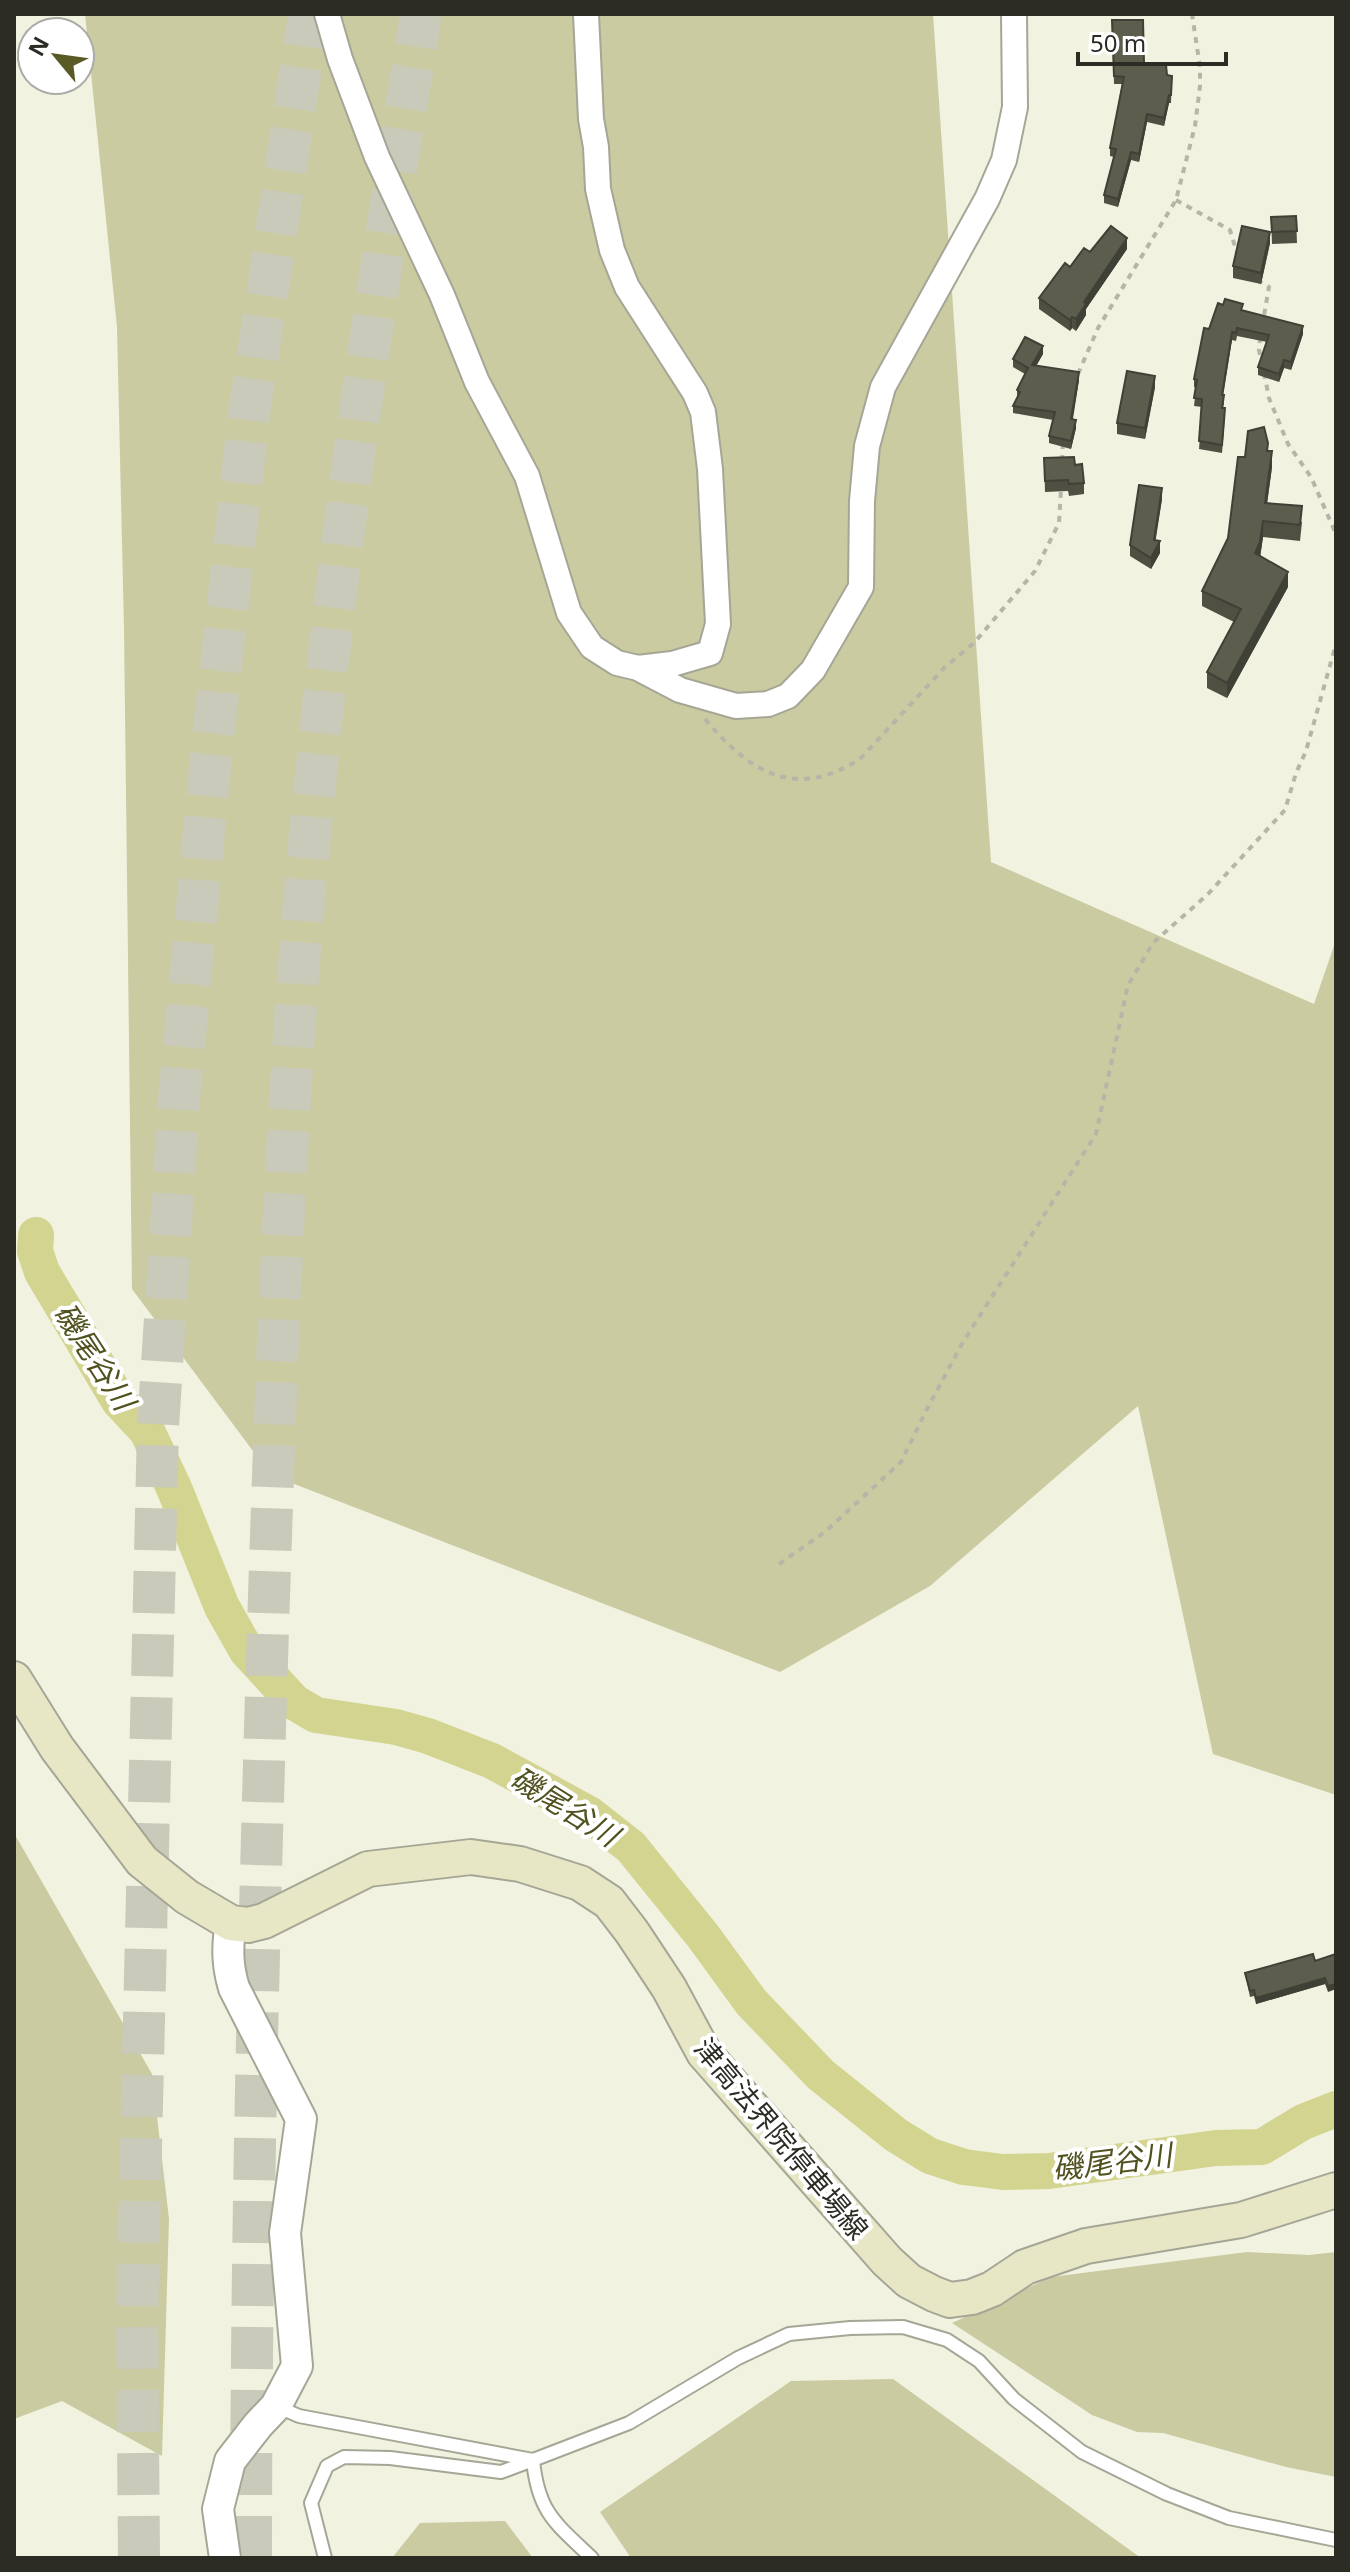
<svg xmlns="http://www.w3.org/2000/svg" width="1350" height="2572" font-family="'Noto Sans','Noto Sans JP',sans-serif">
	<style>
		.green { fill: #cacba1 }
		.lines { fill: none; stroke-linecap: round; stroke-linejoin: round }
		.river { stroke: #d3d490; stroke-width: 36 }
		.motorway-tunnel { stroke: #cacabb; stroke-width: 42; stroke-dasharray: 42 21; stroke-linecap: butt }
		.service-casing { stroke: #a6a696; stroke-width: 16 }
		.minor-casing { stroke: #a6a696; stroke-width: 28 }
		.tertiary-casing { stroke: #a6a696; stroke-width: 34 }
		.secondary-casing { stroke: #a6a696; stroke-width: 38 }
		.path { stroke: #b5b6a7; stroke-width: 4; stroke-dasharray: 6 6; stroke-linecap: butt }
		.service { stroke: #fff; stroke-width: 12 }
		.minor { stroke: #fff; stroke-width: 24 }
		.tertiary { stroke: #fff; stroke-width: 30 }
		.secondary { stroke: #e7e7c5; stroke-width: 34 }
		.wall { fill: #4f5042 }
		.shaded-wall { fill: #404136 }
		.building { fill: #5c5d4d; stroke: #404136; stroke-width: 2 }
		.labels { text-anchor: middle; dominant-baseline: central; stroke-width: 8; stroke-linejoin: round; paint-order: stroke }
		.street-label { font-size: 28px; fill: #2c2c25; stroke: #fff }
		.water-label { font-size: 30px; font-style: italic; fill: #525220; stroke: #fff }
	</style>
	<rect width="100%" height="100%" fill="#f1f2e0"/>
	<!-- green -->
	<path class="green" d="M85,14H933L991,862L1314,1004L1336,940V1795L1213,1754L1138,1406L930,1586L780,1672L271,1475L132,1289L124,628L117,327Z
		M14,1833L152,2074L169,2219L162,2456L62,2401L14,2419Z
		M1247,2252L1309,2255L1336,2252V2477L1286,2467L1163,2433L1137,2432L1092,2415L952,2323L1051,2277Z
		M893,2379L1141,2558H631L600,2512L791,2381Z
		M505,2521L533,2558H392L420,2523Z"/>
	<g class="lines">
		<!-- river -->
		<path class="river" d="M36,1235L35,1251L42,1272L119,1401L147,1431L174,1488L222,1607L247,1651L294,1702L316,1715L396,1727L428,1736L492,1761L589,1814L631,1847L703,1936L751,2002L821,2075L896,2135L930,2156L964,2167L1003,2172L1049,2171L1216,2148L1262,2147L1303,2122L1336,2109"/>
		<!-- motorway-tunnel -->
		<path class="motorway-tunnel" d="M139,2558L137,2316L158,1427L179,1100L212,746L249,414L309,14
			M251,2558C251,2237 259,1917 269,1596C278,1318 288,1040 317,764C342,513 381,263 421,14"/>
		<defs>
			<path id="service" d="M276,2406L299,2416L533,2460L629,2423L738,2358L789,2334L850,2328L903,2327L947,2340L979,2361L1014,2399L1082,2452L1167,2494L1229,2518L1336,2540
				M325,2558L311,2503L327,2466L344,2457L390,2458L501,2472L533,2460C538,2512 555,2523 592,2558"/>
			<path id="minor" d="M327,14L340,59L377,157L442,295L477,382L527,476L569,613L592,647L617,663L638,668L680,690L736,706L768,704L788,696L813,670L861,587L862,501L867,446L883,387L987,199L1004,160L1015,107L1014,14
				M586,14L591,119L596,147L598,189L612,250L627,287L695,393L703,412L710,469L718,624L710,653L672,664L638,668"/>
			<path id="tertiary" d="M225,2558L218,2509L230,2461L258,2425L276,2406L297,2366L285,2233L301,2119L234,1988C227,1965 227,1946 231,1923"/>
			<path id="secondary" d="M14,1679L57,1748L142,1861L187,1897L231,1923L248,1925L264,1921L368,1869L471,1857L520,1864L580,1883L609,1902L632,1932L669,1988L704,2053L887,2261L909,2281L934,2294L950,2300L972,2297L992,2289L1025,2267L1086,2246L1241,2220L1336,2190"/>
		</defs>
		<!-- service casing -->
		<use href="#service" class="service-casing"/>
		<!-- minor casing -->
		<use href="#minor" class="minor-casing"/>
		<!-- tertiary casing -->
		<use href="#tertiary" class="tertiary-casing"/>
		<!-- secondary casing -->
		<use href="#secondary" class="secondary-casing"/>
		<!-- path -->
		<path class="path" d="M1176,200L1230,230L1237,253
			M1257,280L1269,287L1263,321
			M1260,337L1259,350L1262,364
			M1264,373L1269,398L1288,444L1311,477L1336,534
			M1078,374L1098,328L1176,200L1195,126L1200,86V67L1192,14
			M1062,461L1063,441
			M705,719C750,773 797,801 861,758L945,667L974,643L1035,571L1059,523L1061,489
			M779,1564L825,1532L901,1462L927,1409L963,1342L1096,1134L1128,985L1153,943L1208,894L1285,810L1296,773L1306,751L1336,644"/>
		<!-- service -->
		<use href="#service" class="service"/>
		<!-- minor -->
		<use href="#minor" class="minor"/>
		<!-- tertiary -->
		<use href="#tertiary" class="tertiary"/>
		<!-- secondary -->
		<use href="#secondary" class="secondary"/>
	</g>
	<!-- wall -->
	<path class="wall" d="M1112,20L1144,63L1167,75L1172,76L1171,103H1169L1164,126L1147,122L1139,162L1131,160L1118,207L1104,203V195L1114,157L1110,156V148L1122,84H1114Z
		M1296,216L1297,243L1272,244L1271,217Z
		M1270,243L1261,284L1233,278V266Z
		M1127,249L1086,309V315L1076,331L1072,328L1070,331L1039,309V298L1070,267L1090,252Z
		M1223,305L1243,310L1303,334L1291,370L1284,368L1279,382L1258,375V367L1267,342L1237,336L1236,341L1232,340L1222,395L1224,403L1223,408L1225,416L1222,453L1199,449L1202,407L1194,406L1196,388L1194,387V379L1209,329Z
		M1043,354L1036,366L1079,380L1073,419L1076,428L1071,449L1049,443V436L1053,420L1013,413V406L1017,398V390L1025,374L1013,367V359Z
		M1155,387L1145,439L1117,434V423Z
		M1268,451L1272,467L1267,503L1302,522L1300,541L1263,537L1260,557L1288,587L1227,698L1207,688V672L1234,622L1202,606V591L1228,538L1245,457Z
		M1044,458L1075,465L1084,483V494L1069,496L1068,491L1045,492Z
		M1162,499L1155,540L1160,553L1151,569L1130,556V545Z
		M1336,1954L1328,1992L1325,1984L1256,2004L1254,1996L1250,1997L1245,1973L1315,1961Z"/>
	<!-- shaded-wall -->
	<path class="shaded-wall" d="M1169,95V103L1164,126V118Z
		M1147,114V122L1139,162V154Z
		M1131,152V160L1118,207V199Z
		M1270,232V243L1261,284V273Z
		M1127,238V249L1086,309V315L1076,331V319L1084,302Z
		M1072,317V328L1070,331V320Z
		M1303,326V334L1291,370V362Z
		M1232,332V340L1222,403L1223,383Z
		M1043,346V354L1032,373V365Z
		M1284,360V368L1279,382V374Z
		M1079,372V380L1071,427V419Z
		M1155,376V387L1145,439V428Z
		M1076,420V428L1071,449V441Z
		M1272,451V467L1265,519V503Z
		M1162,488V499L1154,551V540Z
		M1263,521V537L1260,558L1255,553Z
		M1160,541V553L1151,569V558Z
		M1288,572V587L1227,698V683Z
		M1325,1978V1984L1256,2004V1998Z
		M1336,1984V1989L1328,1992V1986Z"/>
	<!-- building -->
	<path class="building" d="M1112,20H1143L1144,63L1166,65L1167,75L1172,76L1171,95H1169L1164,118L1147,114L1139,154L1131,152L1118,199L1104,195L1116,149L1110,148L1124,77L1114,76Z
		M1296,216L1297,231L1272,232L1271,217Z
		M1111,226L1127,238L1084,302L1086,304L1076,319L1072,317L1070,320L1039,298L1065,263L1070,267L1084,248L1090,252Z
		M1242,226L1270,232L1261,273L1233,266Z
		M1225,299L1243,304L1241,310L1303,326L1291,362L1284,360L1279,374L1258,367L1269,335L1237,328L1236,333L1232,332L1222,395H1224L1222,408H1225L1222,445L1199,441L1202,399L1194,398L1197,380L1194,379L1204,328L1209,329L1218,303L1223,305Z
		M1025,337L1043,346L1032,365L1079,372L1071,419L1076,420L1071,441L1049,436L1055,412L1013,406L1020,392L1017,390L1028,368L1013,359Z
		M1127,371L1155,376L1145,428L1117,423Z
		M1264,427L1268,443L1267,451H1272L1265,503L1302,506L1300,525L1263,521L1260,542L1255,553L1288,572L1227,683L1207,672L1241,609L1202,591L1228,538L1238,457H1245L1248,431Z
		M1074,457L1075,465L1082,464L1084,483L1069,484L1068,480L1045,481L1044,458Z
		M1139,485L1162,488L1154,540L1160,541L1151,558L1130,545Z
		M1313,1954L1315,1961L1336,1954V1984L1328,1986L1325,1978L1256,1998L1254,1990L1250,1991L1245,1973Z"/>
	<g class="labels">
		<!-- street labels -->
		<g class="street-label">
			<text transform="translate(782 2138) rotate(50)">津高法界院停車場線</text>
		</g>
		<!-- water labels -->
		<g class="water-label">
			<text transform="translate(95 1356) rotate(57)">磯尾谷川</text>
			<text transform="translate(565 1806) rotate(32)">磯尾谷川</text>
			<text transform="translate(1112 2161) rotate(-7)">磯尾谷川</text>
		</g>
	</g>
	<!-- border -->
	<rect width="1350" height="2572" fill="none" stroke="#2c2c25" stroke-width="32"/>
	<!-- north arrow -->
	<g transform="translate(56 56) rotate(299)"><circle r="38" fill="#ffffff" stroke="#ababa8" stroke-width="2"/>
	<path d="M0-6L14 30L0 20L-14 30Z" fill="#5a5a27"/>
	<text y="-12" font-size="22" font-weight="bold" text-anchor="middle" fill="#2c2c25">N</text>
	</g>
	<!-- scale -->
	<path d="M1078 52v12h148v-12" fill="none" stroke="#2c2c25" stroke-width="4"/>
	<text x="1090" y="52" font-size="24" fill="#2c2c25" stroke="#ffffff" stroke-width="6" paint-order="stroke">50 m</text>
</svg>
